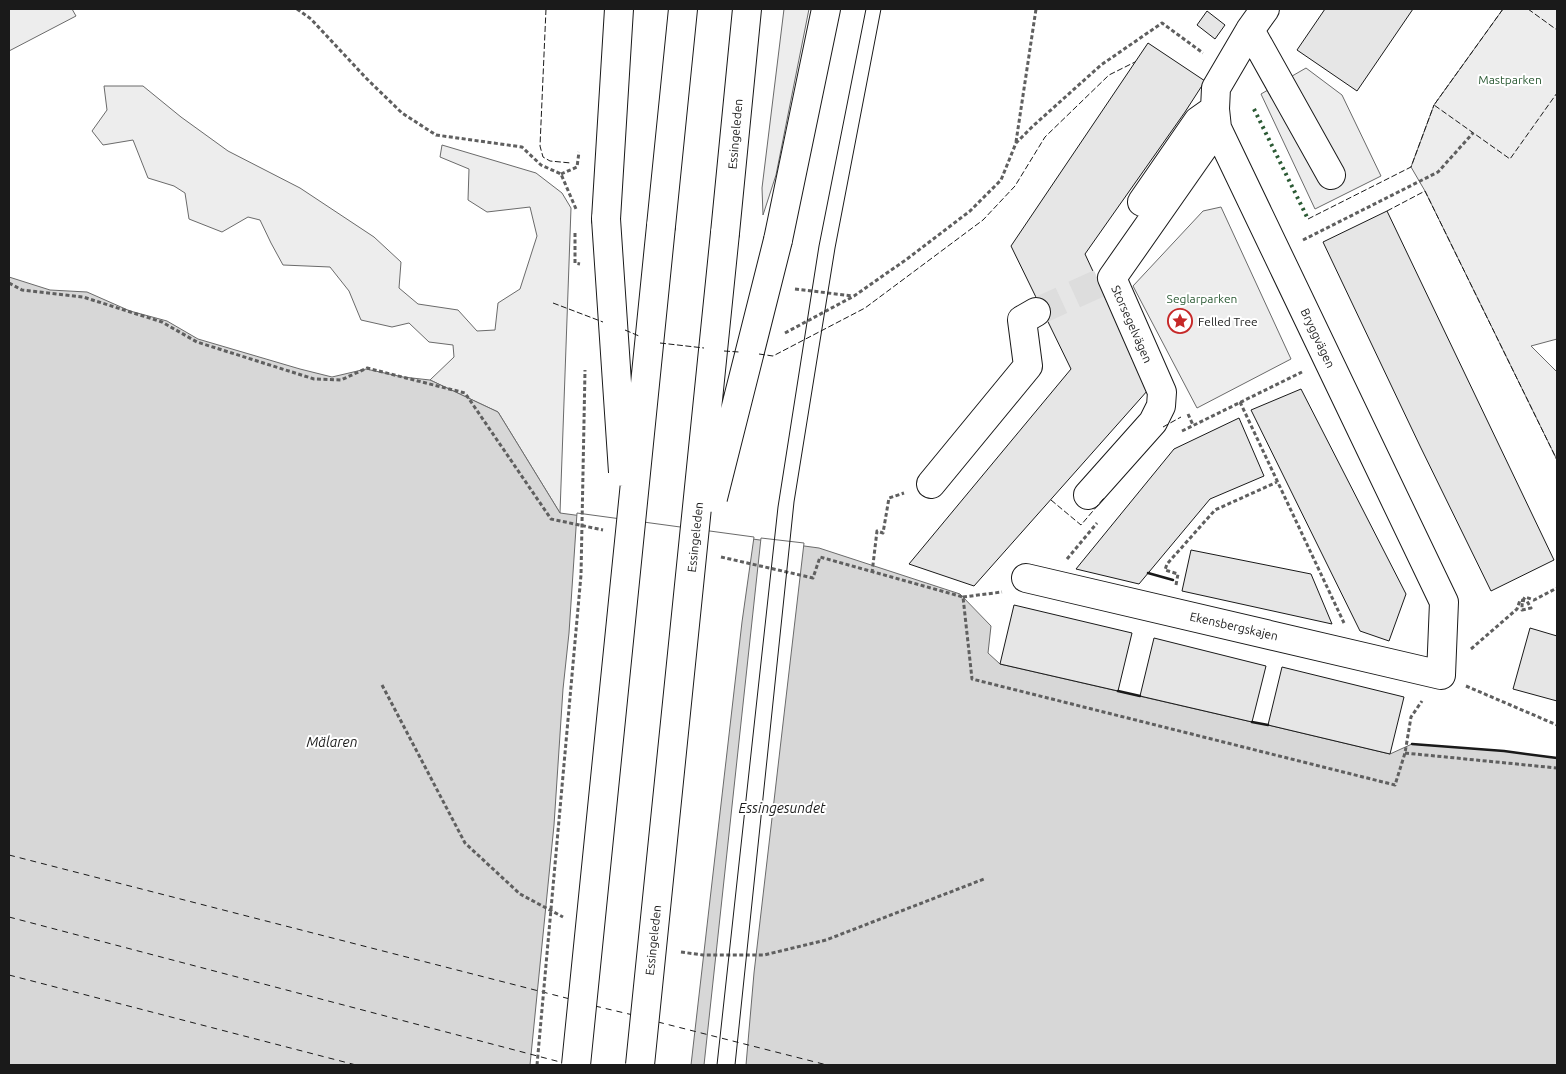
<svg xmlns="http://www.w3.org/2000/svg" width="1566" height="1074" font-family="Ubuntu,sans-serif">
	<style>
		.built { fill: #ededed; stroke: #6a6a6a }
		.water { fill: #d7d7d7; stroke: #6a6a6a }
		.pier { fill: #fff; stroke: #6a6a6a }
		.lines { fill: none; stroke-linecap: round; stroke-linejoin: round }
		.ferry { stroke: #1a1a1a; stroke-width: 1; stroke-dasharray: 6 5; stroke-linecap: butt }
		.building { fill: #e6e6e6; stroke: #1a1a1a }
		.minor-tunnel { stroke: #ddd; stroke-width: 28; stroke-dasharray: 28 14; stroke-linecap: butt }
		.minor-casing { stroke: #1a1a1a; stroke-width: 30 }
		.highway-casing { stroke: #1a1a1a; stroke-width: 30 }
		.path { stroke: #5f5f5f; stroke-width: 3; stroke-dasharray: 4 2.5; stroke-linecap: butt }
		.minor { stroke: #fff; stroke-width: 28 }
		.highway { stroke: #fff; stroke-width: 28 }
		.tram { stroke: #1a1a1a; stroke-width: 1 }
		.highway-bridge-casing { stroke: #1a1a1a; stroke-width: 30; stroke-linecap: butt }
		.path-bridge { stroke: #5f5f5f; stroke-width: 3; stroke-dasharray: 4 2.5; stroke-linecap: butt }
		.highway-bridge { stroke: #fff; stroke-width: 28 }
		.hedge { stroke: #2b5a34; stroke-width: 4; stroke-dasharray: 2.5 4; stroke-linecap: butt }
		.fence { stroke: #1a1a1a; stroke-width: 1; stroke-dasharray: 6 2.5; stroke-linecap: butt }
		.wall { stroke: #1a1a1a; stroke-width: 2.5 }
		.labels { text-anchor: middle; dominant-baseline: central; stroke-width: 4; stroke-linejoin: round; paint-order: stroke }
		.park-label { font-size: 12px; fill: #2b5a34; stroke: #fff }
		.street-label { font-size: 12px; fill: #1a1a1a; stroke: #fff }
		.poi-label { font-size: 12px; fill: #1a1a1a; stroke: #fff; text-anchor: start }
		.water-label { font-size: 14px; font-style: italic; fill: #1a1a1a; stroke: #fff }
	</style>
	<rect width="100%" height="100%" fill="#fff"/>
	<!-- built -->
	<path class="built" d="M9,9H72L76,16L9,51Z
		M784,9H809L776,175L763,215L762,188Z
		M1503,9H1557V339L1531,346L1557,372V460L1425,191L1411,167L1434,105Z
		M1306,68L1342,95L1381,176L1315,209L1261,94Z
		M104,86H143L181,117L228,151L300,188L374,237L401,262L399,288L418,304L458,310L477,331L495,330L498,303L520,289L537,236L530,207L487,212L468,200L469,169L440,157L442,145L536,173L562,193L571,208L560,513L498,412L430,380L454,357L453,345L429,342L409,323L392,327L361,320L349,291L330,267L283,265L271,243L260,220L248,217L222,232L189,219L185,193L174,186L148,178L133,140L103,145L92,131L107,110Z
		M1221,207L1291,359L1197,408L1133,286L1203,211Z"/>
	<!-- water -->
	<path class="water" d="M9,277L50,290L87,292L130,311L167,321L198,339L300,369L332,377L366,369L403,377L430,380L498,412L560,513L819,548L960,594L991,626L988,653L1000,664L1252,722L1268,725L1390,754L1412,744L1504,751L1557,758V1065H9Z"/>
	<!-- pier -->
	<path class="pier" d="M577,513L754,537L742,622L691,1065H530L554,825L563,689L569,633Z
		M761,538L804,543L754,973L746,1065H704Z"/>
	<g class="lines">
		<!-- ferry -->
		<path class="ferry" d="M9,855L570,999
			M9,917L564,1063
			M9,975L356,1065
			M595,1006L633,1015
			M658,1022L827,1065"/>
	</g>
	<!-- building -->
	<path class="building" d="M1325,9H1413L1357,91L1297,50Z
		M1207,11L1225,25L1215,39L1197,25Z
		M1148,43L1205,81L1185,112L1085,254L1148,390L974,586L909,564L1071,369L1011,246Z
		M1387,211L1554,560L1491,591L1420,446L1323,242Z
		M1301,389L1406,594L1389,641L1360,631L1251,410Z
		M1239,418L1264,476L1210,499L1139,584L1076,569L1174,449Z
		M1191,550L1311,574L1332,624L1182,591Z
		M1014,605L1132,633L1118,691L1000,664Z
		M1530,628L1557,636V701L1513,689Z
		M1154,638L1266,666L1252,722L1140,696Z
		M1282,667L1404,697L1390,754L1268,725Z"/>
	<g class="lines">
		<!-- minor-tunnel -->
		<path class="minor-tunnel" d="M1036,312L1104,281"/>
		<defs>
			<path id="minor" d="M1250,30L1331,175
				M1142,202L1198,121L1215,109
				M931,484L1028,366L1022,320L1036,312
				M1088,495L1153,422L1161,406L1162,392L1112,278L1217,128
				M1026,578L1441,675L1444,602L1217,128L1215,109L1216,88L1250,30L1265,9"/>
			<path id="highway" d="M606,219L619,9
				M661,226L683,9
				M725,233L747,9
				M778,240L826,9"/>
		</defs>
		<!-- minor casing -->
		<use href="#minor" class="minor-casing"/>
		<!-- highway casing -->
		<use href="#highway" class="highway-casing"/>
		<!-- path -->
		<path class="path" d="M297,9L311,19L367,79L402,113L436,135L522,147L541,165L561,174L576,209
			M1016,142L1036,9
			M561,174L577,167L579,152
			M575,233V263L580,264
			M1303,240L1438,172L1473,133
			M9,283L22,290L83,297L162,322L197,342L314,379L341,380L367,368L465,393L551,519L603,530
			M795,289L853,296
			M785,333L854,296L907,259L970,211L1001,180L1016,143L1033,126L1101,65L1162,23L1203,53
			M1240,402L1344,623
			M1188,414L1193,425
			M1182,431L1302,372
			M721,557L813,578L820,557L963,597L972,679L1395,785L1405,753L1411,717L1422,701
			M1067,559L1097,523
			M872,573L877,531L883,533L889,498L904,493
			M1176,585L1178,574L1165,570L1167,564L1215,510L1277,482
			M963,597L1002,592
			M1471,649L1517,609L1520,600L1527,601L1531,608L1522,610C1522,604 1522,602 1525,597L1534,600L1557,588
			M382,685L465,843L520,894L563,917
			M1466,686L1557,725
			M1405,753L1557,768
			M681,952L703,955H764L826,940L984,879"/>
		<!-- minor -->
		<use href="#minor" class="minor"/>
		<!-- highway -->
		<use href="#highway" class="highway"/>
		<!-- tram -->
		<path class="tram" d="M717,1065L778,507L819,246L866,9
			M735,1065L794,502L835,248L881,9"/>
		<defs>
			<path id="highway-bridge" d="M606,219L623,472
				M713,498L778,240
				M576,1065L661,226
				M640,1065L725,233"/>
		</defs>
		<!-- highway-bridge casing -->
		<use href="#highway-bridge" class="highway-bridge-casing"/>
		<!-- path-bridge -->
		<path class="path-bridge" d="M537,1065L581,575L585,370"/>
		<!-- highway-bridge -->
		<use href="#highway-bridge" class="highway-bridge"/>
		<!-- hedge -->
		<path class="hedge" d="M1254,109L1308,219"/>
		<!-- fence -->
		<path class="fence" d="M546,9L540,146L543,157L550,161L571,163
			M1503,9L1434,105L1510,159L1557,93
			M1528,9L1557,30
			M1387,211L1425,191L1557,460
			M1308,219L1411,167L1434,105
			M553,303L603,322
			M625,330L639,336
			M660,343L704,348
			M724,351L739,352
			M759,354L773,356L865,308L983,220L1015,186L1045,137L1109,75L1135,62
			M1163,427L1181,417
			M1051,500L1081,525L1104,498"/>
		<!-- wall -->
		<path class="wall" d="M1148,573L1173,580
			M1118,691L1140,696
			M1252,722L1268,725
			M1412,744L1504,751L1557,758"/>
	</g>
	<!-- icons -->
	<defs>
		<symbol id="sight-ring" viewBox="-11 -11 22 22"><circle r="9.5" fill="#fff" stroke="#c62828" stroke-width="1.5"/><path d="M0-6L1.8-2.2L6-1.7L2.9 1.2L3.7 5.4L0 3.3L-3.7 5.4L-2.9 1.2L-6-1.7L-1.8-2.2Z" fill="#c62828"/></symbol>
	</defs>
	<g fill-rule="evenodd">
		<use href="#sight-ring" x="1166" y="307" width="28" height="28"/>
	</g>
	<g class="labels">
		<!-- park labels -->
		<g class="park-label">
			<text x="1510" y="79">Mastparken</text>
			<text x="1202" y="298">Seglarparken</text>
		</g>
		<!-- street labels -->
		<g class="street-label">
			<text transform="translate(735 134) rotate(-85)">Essingeleden</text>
			<text transform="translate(1132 324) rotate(66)">Storsegelvägen</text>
			<text transform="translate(1318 338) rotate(65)">Bryggvägen</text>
			<text transform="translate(695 537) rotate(-84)">Essingeleden</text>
			<text transform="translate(1234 626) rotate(13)">Ekensbergskajen</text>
			<text transform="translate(653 940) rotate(-84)">Essingeleden</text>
		</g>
		<!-- poi labels -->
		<g class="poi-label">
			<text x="1198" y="321">Felled Tree</text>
		</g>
		<!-- water labels -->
		<g class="water-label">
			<text x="332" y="742">Mälaren</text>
			<text x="782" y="808">Essingesundet</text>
		</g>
	</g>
	<!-- border -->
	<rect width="1566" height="1074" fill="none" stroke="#1a1a1a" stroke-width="20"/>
</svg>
